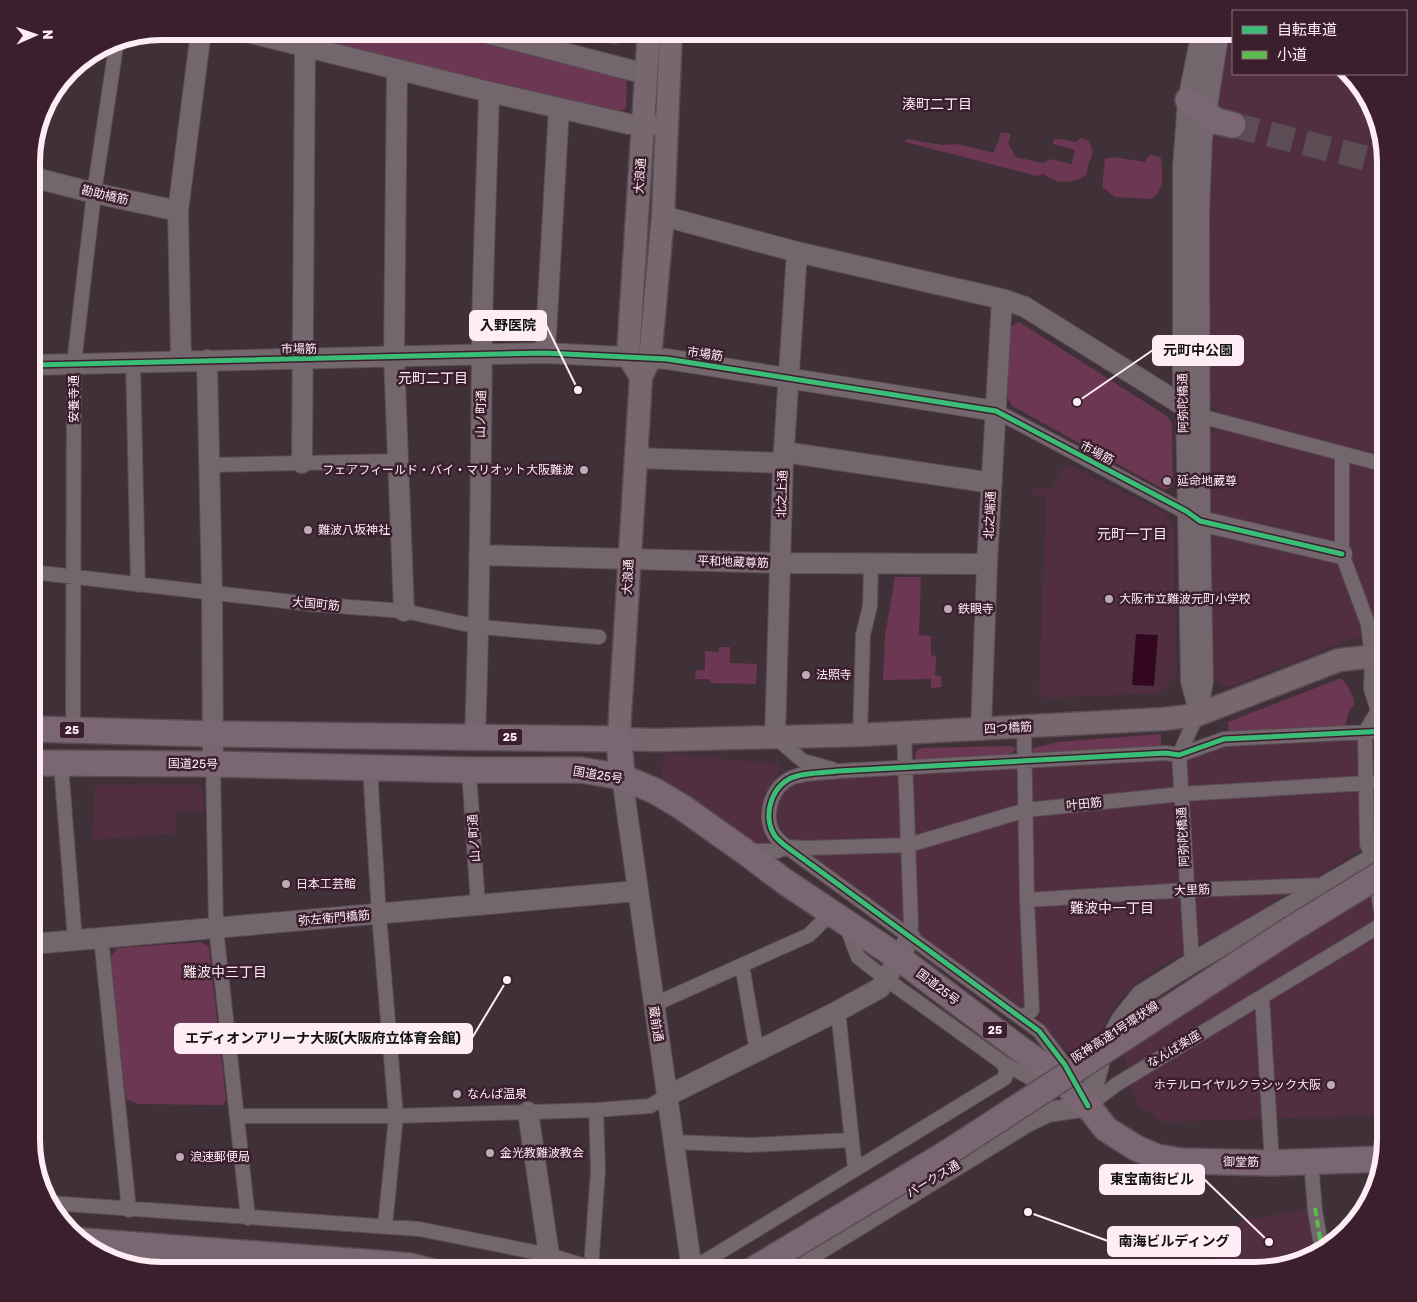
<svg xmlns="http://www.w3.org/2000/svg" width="1417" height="1302" font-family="Rubik,'Noto Sans JP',sans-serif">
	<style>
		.built { fill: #512f40 }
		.green { fill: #6c3752 }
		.water { fill: #340721 }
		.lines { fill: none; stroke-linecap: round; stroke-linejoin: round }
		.highway-tunnel { stroke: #5c4c54; stroke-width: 25; stroke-dasharray: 25 12; stroke-linecap: butt }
		.street-casing { stroke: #594c52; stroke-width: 16 }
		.secondary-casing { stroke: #594c52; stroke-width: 22 }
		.primary-casing { stroke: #594c52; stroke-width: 25 }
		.highway-casing { stroke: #594c52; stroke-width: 28 }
		.street { stroke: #74666d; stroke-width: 14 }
		.secondary { stroke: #74666d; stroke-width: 20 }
		.primary { stroke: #77676f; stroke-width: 22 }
		.highway { stroke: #7b6771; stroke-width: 25 }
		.highway-bridge-casing { stroke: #594c52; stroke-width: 28; stroke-linecap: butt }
		.highway-bridge { stroke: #7b6771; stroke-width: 25 }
		.quiet { stroke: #5cbc4b; stroke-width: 4; stroke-dasharray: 8 4; stroke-linecap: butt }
		.cycleway-casing { stroke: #3c1f2d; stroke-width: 8 }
		.cycleway { stroke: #3abd76; stroke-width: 5 }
		.poi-dot { fill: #bcabb2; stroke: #3c1f2d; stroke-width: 2 }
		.labels { text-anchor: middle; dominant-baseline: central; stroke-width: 5; stroke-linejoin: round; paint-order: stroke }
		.shield { fill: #3c1f2d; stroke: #c4afb8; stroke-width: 1 }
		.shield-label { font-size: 11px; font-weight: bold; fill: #feedf4 }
		.street-label { font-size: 12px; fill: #feedf4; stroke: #3c1f2d }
		.poi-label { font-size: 12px; fill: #feedf4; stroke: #3c1f2d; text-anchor: start }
		.neighbourhood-label { font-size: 14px; fill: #feedf4; stroke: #3c1f2d }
		.rim { fill: none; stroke: #feedf4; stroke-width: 6 }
		.leader { fill: none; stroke: #feedf4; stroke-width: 2 }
		.callout-dot { fill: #feedf4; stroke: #3c1f2d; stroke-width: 2 }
		.callout { fill: #feedf4; stroke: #feedf4; stroke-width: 2 }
		.callout-label { font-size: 14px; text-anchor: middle; font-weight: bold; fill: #111 }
	</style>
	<rect width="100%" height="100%" fill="#403038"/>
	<!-- built -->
	<path class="built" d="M1226,31H1233V74H1350L1376,112L1385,154L1386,457L1225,415L1217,412L1208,402L1206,179Z
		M1217,428L1386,472V626L1232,686H1224L1212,678L1208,433Z
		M1066,464L1164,512L1173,523L1177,675L1159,693L1045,698L1039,693L1046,498L1032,496V488L1052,489Z
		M1386,736V835L1238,924L1146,975L1131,988L1117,1003L1108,1017L1088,1059H1074L1038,1021L1014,1007L782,834L775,818L777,801L785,788L799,779L1224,744Z
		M664,753L778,764L780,769L765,794L762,806V820L765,833L771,843L770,847L759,845L662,779Z
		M95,785H200L204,793L203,811H176V833L92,840Z
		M1386,883V1115L1162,1122L1139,1105L1129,1083L1132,1069L1127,1067L1123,1051Z
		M1310,1209L1317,1253L1305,1261L1255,1271H1214L1213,1263L1242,1220Z"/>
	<!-- green -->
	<path class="green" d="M275,31H452L627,76L626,109L618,111Z
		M562,31H631L616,45Z
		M1000,133H1009L1011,135L1008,143L1016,157L1043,163L1050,159L1072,164L1075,150L1053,144L1054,139H1062L1075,142L1081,138L1089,141L1093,153L1088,165L1087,174C1075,184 1056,185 1044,174L1037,176L905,142L907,139L942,145L955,144L966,146L993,153L999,140Z
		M1150,154L1161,158C1162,174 1166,188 1152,199L1115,197L1102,187L1105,159L1113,157L1145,162Z
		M1019,322L1167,416L1172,423L1173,485L1165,490L1012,406L1007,397L1010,327Z
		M895,577H921L919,635L931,636V655L936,656L935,675L941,676L942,687L931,688V679L883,680L885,636Z
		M719,647H730V663L757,664L756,684L710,683V679H695L696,670H705V651L719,652Z
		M1341,678L1347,685L1353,697L1354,704L1348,713L1345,728L1229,733L1228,722Z
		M1161,734V748L1060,755L1033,753V748L1059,742Z
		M1009,746L1016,748L1012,753L985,759L917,760L915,756L916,751L922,748Z
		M201,942L209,947L226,1100L223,1105L138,1104L126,1099L110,959L117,948Z"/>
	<!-- water -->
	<path class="water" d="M1136,634L1158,635L1154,686L1132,685Z"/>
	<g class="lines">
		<!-- highway-tunnel -->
		<path class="highway-tunnel" d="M1233,125L1385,163"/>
		<defs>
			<path id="street" d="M133,362L138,585
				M1183,406L1188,682L1197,715L1179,755L1192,963
				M996,411L1191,515
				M1200,416L1386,465
				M1342,454V554L1368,624L1372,658L1371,689L1378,711L1365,732L1367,844L1373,858L1386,945
				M210,465L399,461
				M32,572L310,604L404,611L479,627L599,637
				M73,730L74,363L94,193L117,40
				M904,733L911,923L910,937
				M860,735L863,635L870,606L871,563
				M775,737L803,761L832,769
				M63,763L62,778L75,940
				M213,764L216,928L248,1218
				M370,768L379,915L396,1116L385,1226
				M469,770L478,906
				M749,851H777L787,847L807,848L909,845L1026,810L1181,794L1386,782
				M1027,900L1187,890L1324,885
				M846,925L858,957L886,979L1003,1063L1051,1089
				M101,937L129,1210
				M742,965L757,1052
				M1262,997L1272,1163
				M653,1005L809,935L831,913
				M838,1011L855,1169
				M1020,1016L1027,1015L1032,1010L1027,900L1024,728
				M1072,1077L1065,1065L1039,1031L787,847C783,844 778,840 775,836C761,816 772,782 797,776C810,772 825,773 839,771L1166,753L1179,755L1224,739L1386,731
				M1088,1106L1117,1084L1386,922
				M237,1116H396L596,1110L650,1106L667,1096
				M673,1142L750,1145L851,1140
				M1311,1161L1315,1211L1322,1250
				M50,1203L419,1229L549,1255L591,1268L621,1271
				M591,1268L598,1170L596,1110
				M685,1271L707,1260L1005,1078L1006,1070L1003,1063"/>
			<path id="secondary" d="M242,31L489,92L629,124L659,125
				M479,31L646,74
				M397,71L394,357L404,611
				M32,177L94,193L178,211
				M663,216L797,252L1002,299L1025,307L1200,416
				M545,353L559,108
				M181,360L178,211L201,31
				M207,360L212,593L213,764
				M32,365L545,353L667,359L996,411
				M1183,406V167L1188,100L1202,31
				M784,452L992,483
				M635,458L783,463
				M302,463L305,47
				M1200,521L1342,554
				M479,555L779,563L987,564
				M1197,715L1203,681L1200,521L1199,213L1202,138L1219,31
				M981,730L987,564L1002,299
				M475,736C480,604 481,471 482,339C483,257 487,174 489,92
				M775,737L783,463L797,252
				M622,777L692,1271
				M32,944L637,891
				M667,1096L838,1011L880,988L899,958L910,937
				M528,1112L549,1255
				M784,1271L1027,1122L1048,1112L1088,1106L1101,1057L1122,1019L1141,995L1192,963L1386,851"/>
			<path id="primary" d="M671,31L663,216L650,358L641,377L620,715L619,739L656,740L860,735L1164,719L1197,715L1339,660L1386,655
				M641,377L628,356L649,31"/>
			<path id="highway" d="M1188,100L1216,121L1233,125
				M32,729L212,734L619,739L622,777
				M32,763L213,764L469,770H581L622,777L655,791L682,807L744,851L784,881L899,958L1020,1049L1054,1073L1088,1106L1106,1129L1136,1148L1157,1157L1182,1161L1272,1163L1382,1159
				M83,1241L377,1263L410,1266L430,1271"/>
		</defs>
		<!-- street casing -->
		<use href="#street" class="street-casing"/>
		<!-- secondary casing -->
		<use href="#secondary" class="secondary-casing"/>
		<!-- primary casing -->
		<use href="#primary" class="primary-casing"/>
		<!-- highway casing -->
		<use href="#highway" class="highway-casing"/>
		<!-- street -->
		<use href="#street" class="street"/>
		<!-- secondary -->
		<use href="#secondary" class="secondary"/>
		<!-- primary -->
		<use href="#primary" class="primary"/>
		<!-- highway -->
		<use href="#highway" class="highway"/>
		<defs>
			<path id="highway-bridge" d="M751,1271L947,1153L1290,930L1386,871"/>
		</defs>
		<!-- highway-bridge casing -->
		<use href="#highway-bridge" class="highway-bridge-casing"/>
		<!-- highway-bridge -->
		<use href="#highway-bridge" class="highway-bridge"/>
		<!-- quiet -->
		<path class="quiet" d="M1315,1208L1322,1250"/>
		<defs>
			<path id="cycleway" d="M32,365L545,353L667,359L996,411L1186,511L1200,521L1342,554
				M1088,1106L1065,1065L1039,1031L787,847C783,844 778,840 775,836C761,816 772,782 797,776C810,772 825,773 839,771L1166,753L1179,755L1224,739L1386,731"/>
		</defs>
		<!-- cycleway casing -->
		<use href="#cycleway" class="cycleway-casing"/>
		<!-- cycleway -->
		<use href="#cycleway" class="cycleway"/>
	</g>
	<!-- markers -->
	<g class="poi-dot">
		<circle cx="584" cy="470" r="5"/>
		<circle cx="1167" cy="481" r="5"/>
		<circle cx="308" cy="530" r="5"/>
		<circle cx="1109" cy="599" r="5"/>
		<circle cx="948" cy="609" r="5"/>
		<circle cx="806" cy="675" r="5"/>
		<circle cx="286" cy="884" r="5"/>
		<circle cx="1331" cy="1085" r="5"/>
		<circle cx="457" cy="1094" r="5"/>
		<circle cx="490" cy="1153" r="5"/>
		<circle cx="180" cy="1157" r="5"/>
	</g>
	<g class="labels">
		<!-- shield labels -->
		<g class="shield">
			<rect x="59.5" y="721.5" width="25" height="17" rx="4"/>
			<rect x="497.5" y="728.5" width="25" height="17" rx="4"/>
			<rect x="982.5" y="1021.5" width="25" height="17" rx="4"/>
		</g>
		<g class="shield-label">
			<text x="72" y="730">25</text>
			<text x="510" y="737">25</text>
			<text x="995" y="1030">25</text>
		</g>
		<!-- street labels -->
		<g class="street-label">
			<text transform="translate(640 176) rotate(-86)">大浪通</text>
			<text transform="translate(105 195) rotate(13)">勘助橋筋</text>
			<text transform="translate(299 349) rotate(-1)">市場筋</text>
			<text transform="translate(705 354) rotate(8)">市場筋</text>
			<text transform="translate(74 399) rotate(-90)">安養寺通</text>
			<text transform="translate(1183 403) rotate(-91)">阿弥陀橋通</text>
			<text transform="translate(481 414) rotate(-89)">山ノ町通</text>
			<text transform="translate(1097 453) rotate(28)">市場筋</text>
			<text transform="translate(782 494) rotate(-88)">北之上通</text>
			<text transform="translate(990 515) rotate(-87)">北之端通</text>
			<text transform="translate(733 562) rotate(2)">平和地蔵尊筋</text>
			<text transform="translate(628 577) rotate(-87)">大浪通</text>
			<text transform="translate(316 604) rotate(5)">大国町筋</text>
			<text transform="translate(1008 728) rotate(-3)">四つ橋筋</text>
			<text transform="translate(193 764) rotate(1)">国道25号</text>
			<text transform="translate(598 775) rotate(9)">国道25号</text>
			<text transform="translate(1084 804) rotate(-6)">叶田筋</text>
			<text transform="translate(1183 837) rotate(-93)">阿弥陀橋通</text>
			<text transform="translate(474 838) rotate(-94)">山ノ町通</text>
			<text transform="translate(1192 890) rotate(-3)">大里筋</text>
			<text transform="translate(334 918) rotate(-5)">弥左衛門橋筋</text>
			<text transform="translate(938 987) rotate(37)">国道25号</text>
			<text transform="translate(656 1024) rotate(81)">蔵前通</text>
			<text transform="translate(1115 1032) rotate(-33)">阪神高速1号環状線</text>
			<text transform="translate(1174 1049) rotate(-31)">なんば楽座</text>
			<text transform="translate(1241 1162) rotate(1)">御堂筋</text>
			<text transform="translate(933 1179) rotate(-31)">パークス通</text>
		</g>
		<!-- poi labels -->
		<g class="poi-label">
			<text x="574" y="470" text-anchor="end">フェアフィールド・バイ・マリオット大阪難波</text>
			<text x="1177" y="481">延命地蔵尊</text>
			<text x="318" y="530">難波八坂神社</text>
			<text x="1119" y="599">大阪市立難波元町小学校</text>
			<text x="958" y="609">鉄眼寺</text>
			<text x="816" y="675">法照寺</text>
			<text x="296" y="884">日本工芸館</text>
			<text x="1321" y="1085" text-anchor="end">ホテルロイヤルクラシック大阪</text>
			<text x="467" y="1094">なんば温泉</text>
			<text x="500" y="1153">金光教難波教会</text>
			<text x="190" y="1157">浪速郵便局</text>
		</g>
		<!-- neighbourhood labels -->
		<g class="neighbourhood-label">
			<text x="937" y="104">湊町二丁目</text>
			<text x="433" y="378">元町二丁目</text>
			<text x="1132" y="534">元町一丁目</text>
			<text x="1112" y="908">難波中一丁目</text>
			<text x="225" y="972">難波中三丁目</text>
		</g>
	</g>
	<!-- crop -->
	<path d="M0 0H1417V1302H0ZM162 40H1255A122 122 0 0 1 1377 162V1140A122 122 0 0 1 1255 1262H162A122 122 0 0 1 40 1140V162A122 122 0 0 1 162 40Z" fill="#3c1f2d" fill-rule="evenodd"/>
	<path class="rim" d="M162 40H1255A122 122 0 0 1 1377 162V1140A122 122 0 0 1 1255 1262H162A122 122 0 0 1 40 1140V162A122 122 0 0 1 162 40Z"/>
	<!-- callouts -->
	<path class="leader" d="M578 390L546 325M1077 402L1153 350M507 980L472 1038M1269 1242L1204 1179M1028 1212L1108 1241"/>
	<g class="callout-dot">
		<circle cx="578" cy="390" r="5"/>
		<circle cx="1077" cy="402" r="5"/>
		<circle cx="507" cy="980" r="5"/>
		<circle cx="1269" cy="1242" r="5"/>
		<circle cx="1028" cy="1212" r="5"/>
	</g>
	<g class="callout">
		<rect x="470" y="311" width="76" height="29" rx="5"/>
		<rect x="1153" y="336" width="90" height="29" rx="5"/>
		<rect x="175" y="1024" width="297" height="29" rx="5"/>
		<rect x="1100" y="1165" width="104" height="29" rx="5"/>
		<rect x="1108" y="1227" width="132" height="29" rx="5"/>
	</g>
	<g class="callout-label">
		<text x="508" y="330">入野医院</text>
		<text x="1198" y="355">元町中公園</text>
		<text x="323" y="1043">エディオンアリーナ大阪(大阪府立体育会館)</text>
		<text x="1152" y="1184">東宝南街ビル</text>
		<text x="1174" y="1246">南海ビルディング</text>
	</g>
	<!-- legend -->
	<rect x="1232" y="10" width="175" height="65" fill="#3c1f2d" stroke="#8a717d"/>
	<rect x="1242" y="26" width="25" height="8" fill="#3abd76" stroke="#8a717d"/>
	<text x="1277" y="35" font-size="15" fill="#feedf4">自転車道</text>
	<rect x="1242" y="51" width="25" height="8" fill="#5cbc4b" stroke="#8a717d"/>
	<text x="1277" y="60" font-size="15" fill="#feedf4">小道</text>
	<!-- north arrow -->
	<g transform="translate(35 35) rotate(88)" stroke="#3c1f2d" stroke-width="4" paint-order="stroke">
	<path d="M0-4L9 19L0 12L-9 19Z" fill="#feedf4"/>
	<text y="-8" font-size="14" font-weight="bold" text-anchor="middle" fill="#feedf4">N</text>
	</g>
</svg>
